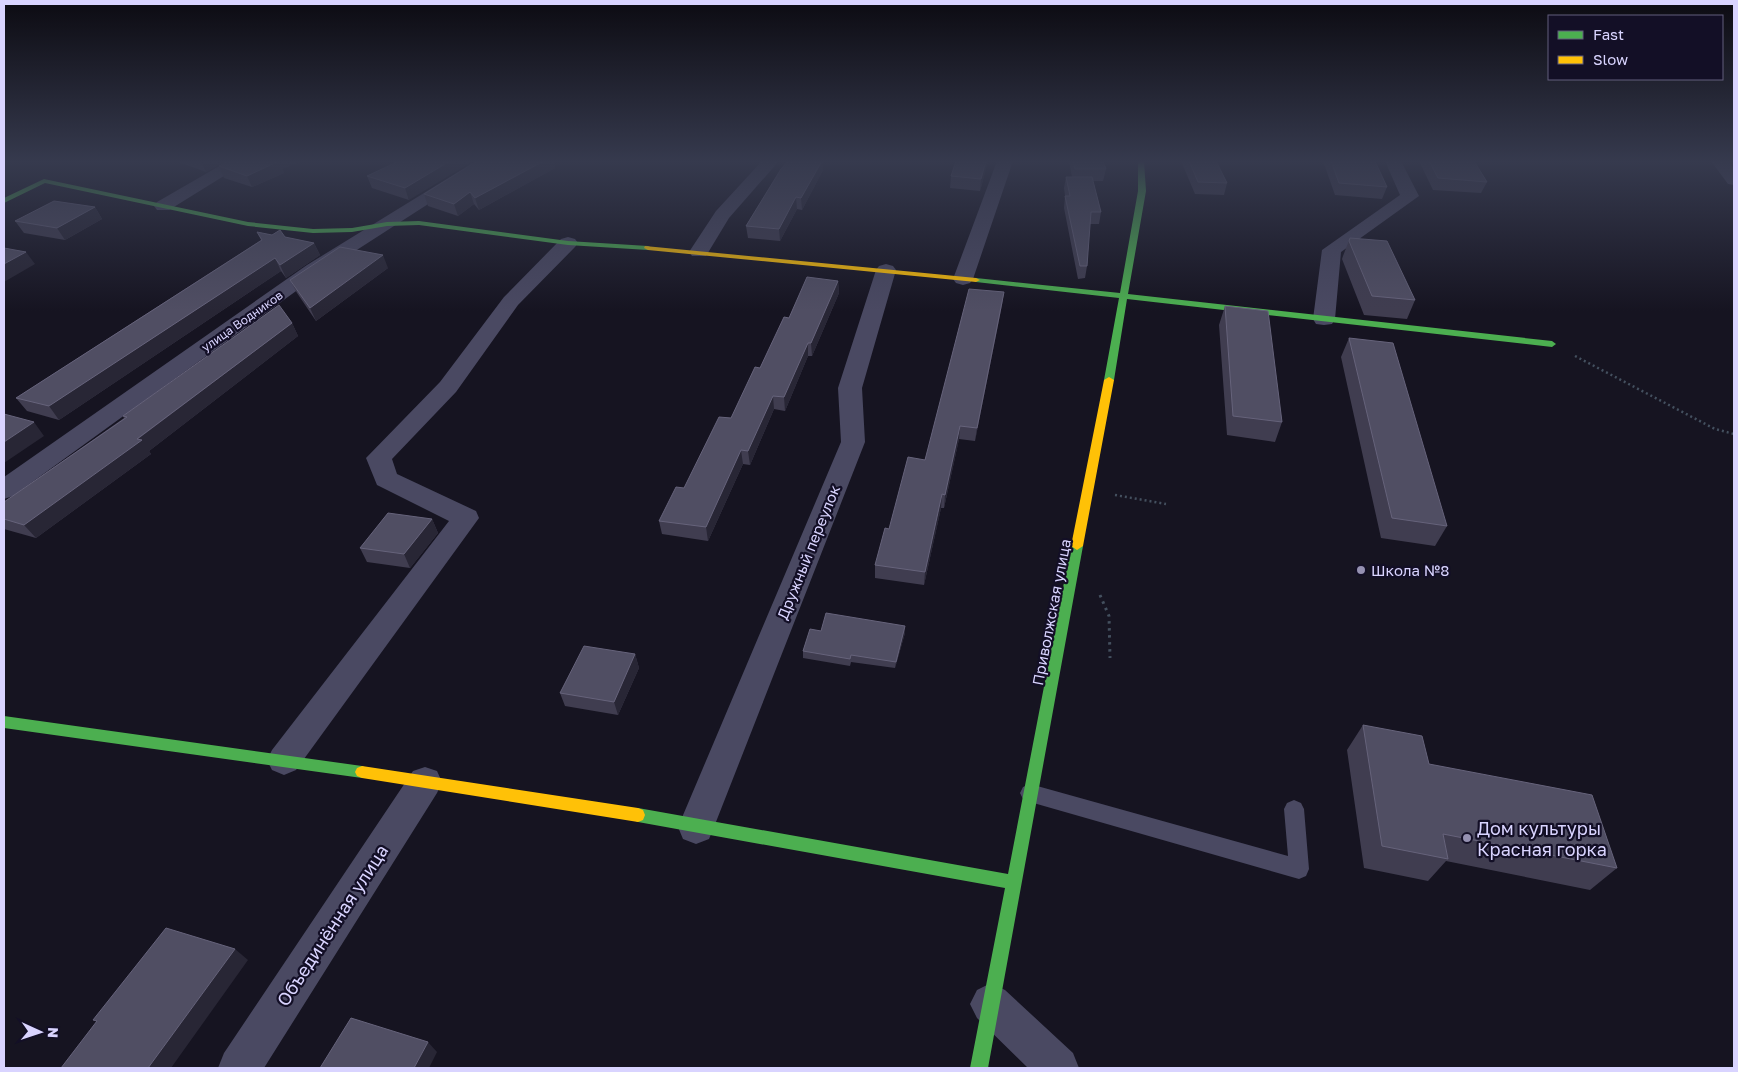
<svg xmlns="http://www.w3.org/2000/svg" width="1738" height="1072" font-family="'Golos Text',sans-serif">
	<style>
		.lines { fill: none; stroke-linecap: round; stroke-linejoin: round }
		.path-far1 { stroke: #44505f; stroke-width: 2.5; stroke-dasharray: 2 3; stroke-linecap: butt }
		.path { stroke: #44505f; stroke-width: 3; stroke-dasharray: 2.5 4.5; stroke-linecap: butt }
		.lane { fill: #4a4962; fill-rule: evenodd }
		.street { fill: #4a4962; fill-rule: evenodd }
		.fast { fill: #4caf50; fill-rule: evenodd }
		.slow { fill: #ffc107; fill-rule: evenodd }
		.wall { fill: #403d50 }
		.shaded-wall { fill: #282635 }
		.building { fill: #504e63; stroke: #66637b }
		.poi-dot { fill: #9591b1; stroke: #130f26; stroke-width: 2 }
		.labels { text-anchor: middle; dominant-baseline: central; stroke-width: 4.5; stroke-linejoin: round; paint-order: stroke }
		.far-street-label { font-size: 12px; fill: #d9d4ff; stroke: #130f26 }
		.street-label { font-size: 15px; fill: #d9d4ff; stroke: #130f26 }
		.poi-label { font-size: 15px; fill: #d9d4ff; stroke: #130f26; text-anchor: start }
		.near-poi-label { font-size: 18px; fill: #d9d4ff; stroke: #130f26; text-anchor: start }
		.near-street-label { font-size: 18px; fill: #d9d4ff; stroke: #130f26 }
	</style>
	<rect width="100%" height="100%" fill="#161421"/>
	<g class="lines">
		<!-- path-far1 -->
		<path class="path-far1" d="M1575,356L1715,429L1734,434
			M1115,495L1166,504"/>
		<!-- path -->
		<path class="path" d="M1100,595L1109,616L1110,658"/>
		<!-- lane -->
		<path class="lane" d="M1030,784L1288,856L1284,809L1287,803L1294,800L1301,803L1304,809L1309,869L1306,876L1299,879L1030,802L1023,799L1020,793L1023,787Z"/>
		<!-- street -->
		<path class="street" d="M228,161H248L169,210H157L154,206L157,202Z
			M476,161H495L321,273L13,496L4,499V477L307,265Z
			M762,161H779L729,218L706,256H692L689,252L716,211Z
			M997,161H1013L973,279L970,283L963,285L956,283L953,279Z
			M1385,161H1401L1419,196L1341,252L1335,319L1332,324L1324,325L1316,324L1313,319L1322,250L1400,195Z
			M1711,161H1728L1734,169V185L1728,184Z
			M568,237L575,239L578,243L575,247L518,305L456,392L392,459L397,474L476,511L479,518L296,770L284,775L272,770L267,760L272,750L449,521L377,485L366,458L440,382L504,297L561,239Z
			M886,264L893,266L896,270L862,388L865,442L714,827L709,839L696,844L683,839L678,827L841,442L838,388L876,270L879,266Z
			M425,767L437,771L442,782L437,793L264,1068H218L224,1053L413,771Z
			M991,983L1005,990L1073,1053L1079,1068H1028L977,1018L970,1004L977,990Z"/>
		<!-- fast -->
		<path class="fast" d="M1138,161H1144L1146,191L1128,294L1552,341L1556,344L1552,347L1127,299L1114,380L1109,383L1106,382L1104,380L1119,298L976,282L972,280L976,278L1120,293L1138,191Z
			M44,179L248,222L313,229L352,228L387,222L419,221L568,241L648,246L652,248L648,250L568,245L419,225L387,226L352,232L313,233L248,226L45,183L4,203V198Z
			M1077,542L1083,546L988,1068H970L1005,888L638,822L633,820L631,815L633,810L638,808L1008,874L1071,546Z
			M4,716L362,766L367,768L369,772L367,776L362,778L4,728Z"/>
		<!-- slow -->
		<path class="slow" d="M645,246L976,278L980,280L976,282L648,250L644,248Z
			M1109,377L1114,380L1083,546L1077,550L1071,546L1104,380Z
			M362,766L638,808L643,810L645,815L643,820L638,822L362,778L357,776L355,772L357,768Z"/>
	</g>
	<!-- wall -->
	<path class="wall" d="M176,161H225L206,172Z
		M228,161H301L282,169L284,173L252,187L224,178L219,166Z
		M399,161L409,200L372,188L367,176Z
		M788,161H823V170L802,210L797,209L780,241L748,238L746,226Z
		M956,161H988L980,191L950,188L951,176Z
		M1069,161H1103L1106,169L1103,181H1093L1101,212L1099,224H1090L1087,266L1085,278L1078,279L1064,208L1065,196L1064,188L1066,177H1072Z
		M1181,161H1216L1227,183L1224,195L1195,194Z
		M1323,161H1375L1387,187L1382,199L1335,195Z
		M1419,161H1474L1487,182L1481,193L1433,190Z
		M554,163L555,168L479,210L474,204L458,216L428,206L424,194Z
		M95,207L102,219L65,240L24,233L15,221Z
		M257,232L314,243L320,255L286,278L281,271L59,420L27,411L16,398L261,240Z
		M1350,238L1415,300L1407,319L1364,315L1342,259L1343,256Z
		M388,268L316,321L297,293L290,280Z
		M838,281L839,293L812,356H808L785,411L774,409L750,465L743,464L708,541L662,534L659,521L684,488L731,418L789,318Z
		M1004,292L1002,305L975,441L959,439L944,508H941L924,585L875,578V565Z
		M1225,306L1282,422L1275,442L1227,435L1219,325Z
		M292,323L298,336L149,451L151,454L36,538L4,529V502L124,418L123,416Z
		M1349,338L1447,526L1435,546L1381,538L1341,357Z
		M432,519L438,533L410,568L367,562L360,548Z
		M821,631L905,633L895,668L851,662L850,666L803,658V651Z
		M635,654L639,668L618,715L565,706L560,693Z
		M1363,725L1429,764L1617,868L1590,890L1446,861L1428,881L1364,868L1347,750Z"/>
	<!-- shaded-wall -->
	<path class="shaded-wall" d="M201,161H225L206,172Z
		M273,161H301L282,169L284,173L252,187L247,176Z
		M450,161H473L409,200L405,188Z
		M544,161H558L554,163L555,168L479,210L475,198Z
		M822,161H823V170L802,210L801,198Z
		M986,161H988L980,191L981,179Z
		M470,192L474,204L458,216L454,204Z
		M796,197L797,209L780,241L779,229Z
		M95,207L102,219L65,240L57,228Z
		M314,243L320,255L286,278L280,265Z
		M26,252L35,264L4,282V264Z
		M383,255L388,268L316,321L310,308Z
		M275,258L281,271L59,420L49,406Z
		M838,281L839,293L812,356L811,343Z
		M1004,292L1002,305L975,441L977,428Z
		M292,323L298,336L149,451L151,454L36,538L24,525Z
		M808,343V356L785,411L784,397Z
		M773,396L774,409L750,465L748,451Z
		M34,422L44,436L4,463V442Z
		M960,426L959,439L944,508L945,495Z
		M741,450L743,464L708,541L706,527Z
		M942,494L941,508L924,585L925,572Z
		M432,519L438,533L410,568L404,554Z
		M905,626V633L895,668L896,662Z
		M635,654L639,668L618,715L614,702Z
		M235,949L248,960L171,1068H148Z
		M428,1042L437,1052L429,1068H414Z"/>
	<!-- building -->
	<path class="building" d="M228,161H279L247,176L219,166Z
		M399,161H450L405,188L367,176Z
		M477,161H544L475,198L470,192L454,204L424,194Z
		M788,161H822L801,198L796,197L779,229L746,226L781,169Z
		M956,161H986L981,179L951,176Z
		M1073,161H1103L1106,169H1075Z
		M1189,161H1216L1227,183L1198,182Z
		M1331,161H1375L1387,187L1339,183Z
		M1429,161H1474L1487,182L1438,178Z
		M1066,177H1092L1101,212H1091L1087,266H1080L1065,196H1070Z
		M54,201L95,207L57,228L15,221Z
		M280,230L285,237L314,243L280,265L275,258L49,406L16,398L262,240L257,232L272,235Z
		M1350,238L1387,241L1415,300L1372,296L1349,241Z
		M340,247L383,255L310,308L290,280Z
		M4,248L26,252L4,264Z
		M807,277L838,281L811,343H808L784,397L773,396L748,451L741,450L706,527L659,521L676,487L684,488L719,417L731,418L755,367L760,368L784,317L789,318Z
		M969,289L1004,292L977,428L960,426L945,495L942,494L925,572L875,565L885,528L889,529L908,457L925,460Z
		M279,305L292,323L137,439L142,440L24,525L4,519V502L127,417L123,416Z
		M1225,306L1268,311L1282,422L1233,416Z
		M1349,338L1393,343L1447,526L1392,518Z
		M4,414L34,422L4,442Z
		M388,513L432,519L404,554L360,548Z
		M826,613L905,626L896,662L851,655L850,659L803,651L810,629L821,631Z
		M584,646L635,654L614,702L560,693Z
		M1363,725L1422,736L1429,764L1592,795L1617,868L1443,834L1448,859L1382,846Z
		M166,928L235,949L148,1068H61L97,1021L93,1020Z
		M351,1018L428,1042L414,1068H320Z"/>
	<!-- sky -->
	<linearGradient id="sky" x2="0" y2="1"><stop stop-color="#0c0b12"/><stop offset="0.52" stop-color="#363a4e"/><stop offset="1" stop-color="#363a4e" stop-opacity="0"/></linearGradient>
	<rect width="1738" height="311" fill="url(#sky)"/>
	<!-- markers -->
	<g class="poi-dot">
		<circle cx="1361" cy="570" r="5"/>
		<circle cx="1467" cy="838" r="5"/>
	</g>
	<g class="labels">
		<!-- far-street labels -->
		<g class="far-street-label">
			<text transform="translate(242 321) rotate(-35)">улица Водников</text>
		</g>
		<!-- street labels -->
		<g class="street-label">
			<text transform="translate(808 552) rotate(-68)">Дружный переулок</text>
			<text transform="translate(1051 612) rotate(-79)">Приволжская улица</text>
		</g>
		<!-- poi labels -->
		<g class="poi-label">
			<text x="1371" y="570">Школа №8</text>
		</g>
		<!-- near-poi labels -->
		<g class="near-poi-label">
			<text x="1477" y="828">Дом культуры<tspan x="1477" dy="21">Красная горка</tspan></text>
		</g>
		<!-- near-street labels -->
		<g class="near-street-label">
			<text transform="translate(332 925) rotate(-57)">Объединённая улица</text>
		</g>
	</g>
	<!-- border -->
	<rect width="1738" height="1072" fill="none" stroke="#d9d4ff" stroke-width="10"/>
	<!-- legend -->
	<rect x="1548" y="15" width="175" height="65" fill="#130f26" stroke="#625e7d"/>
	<rect x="1558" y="31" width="25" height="8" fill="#4caf50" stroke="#625e7d"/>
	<text x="1593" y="40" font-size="15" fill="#d9d4ff">Fast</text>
	<rect x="1558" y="56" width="25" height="8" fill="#ffc107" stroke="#625e7d"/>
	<text x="1593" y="65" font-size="15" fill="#d9d4ff">Slow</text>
	<!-- north arrow -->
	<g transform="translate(40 1032) rotate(93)" stroke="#130f26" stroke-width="4" paint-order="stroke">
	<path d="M0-4L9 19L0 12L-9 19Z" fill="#d9d4ff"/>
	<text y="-8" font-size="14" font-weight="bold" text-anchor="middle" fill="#d9d4ff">N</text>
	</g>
</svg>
